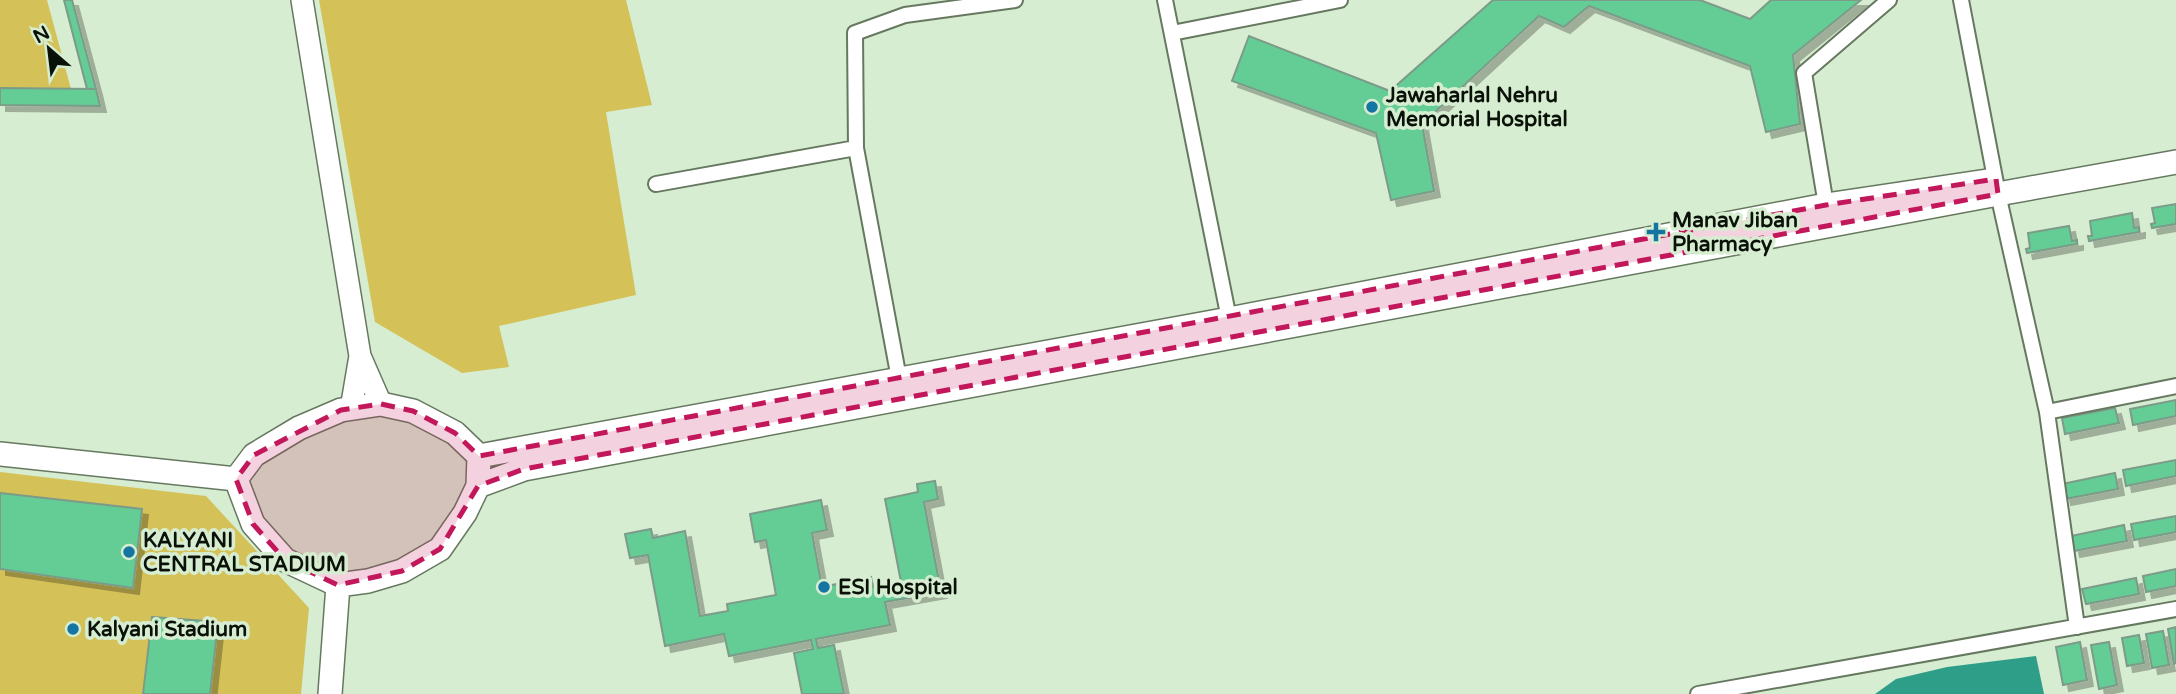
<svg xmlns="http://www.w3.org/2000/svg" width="2176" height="694" font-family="'Varela Round',sans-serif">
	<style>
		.green { fill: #d4c259 }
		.water { fill: #2f9e89 }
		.building { fill: #63cd95; stroke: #7c9b88; stroke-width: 2; filter: url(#shadow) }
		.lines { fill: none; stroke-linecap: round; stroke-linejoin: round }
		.street-casing { stroke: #667960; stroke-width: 18 }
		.secondary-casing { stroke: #667960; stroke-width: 24 }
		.primary-casing { stroke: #667960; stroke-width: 26 }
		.street { stroke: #fff; stroke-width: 14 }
		.secondary { stroke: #fff; stroke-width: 21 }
		.primary { stroke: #fff; stroke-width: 23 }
		.marked { fill: #c2185b; fill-opacity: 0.2; stroke: #c2185b; stroke-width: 5; stroke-dasharray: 14 9; stroke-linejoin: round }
		.poi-dot { fill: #1575a2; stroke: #d7edd1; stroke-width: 2.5 }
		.labels { text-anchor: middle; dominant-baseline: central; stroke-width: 7; stroke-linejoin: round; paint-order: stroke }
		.poi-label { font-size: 21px; font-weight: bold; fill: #0a1108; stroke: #d7edd1; text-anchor: start }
	</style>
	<defs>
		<filter id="shadow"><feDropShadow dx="6" dy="6" stdDeviation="0" flood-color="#0004"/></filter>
	</defs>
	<rect width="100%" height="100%" fill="#d7edd1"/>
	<!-- green -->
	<path class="green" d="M0,0H47L71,89L0,88Z
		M319,0H626L652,105L606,112L636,295L499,326L509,367L462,373L375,322Z
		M0,472L206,496L309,608L301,694H0Z"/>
	<!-- water -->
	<path class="water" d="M2036,656L2044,694H1875L1896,679L1947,667Z"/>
	<!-- building -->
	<path class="building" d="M64,0H72L96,89H87Z
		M1493,0H1700L1750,19L1771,0H1861L1793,55L1800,124L1766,132L1750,66L1589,6L1564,27L1539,16L1422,124L1434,191L1391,200L1376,133L1232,81L1249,36L1390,91Z
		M0,88L96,89L100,106L0,105Z
		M2176,204V224L2152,228L2151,224L2155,223L2152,208Z
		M2132,213L2134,228L2139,227V232L2089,241L2088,236H2092L2090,221Z
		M2069,226L2072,241L2077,240V244L2027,253L2026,249L2030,248L2028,233Z
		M2176,400V416L2133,425L2130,409Z
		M2115,408L2119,423L2065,434L2062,418Z
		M2176,460V476L2126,486L2123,470Z
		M2115,473L2118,489L2065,499L2062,484Z
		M935,481L938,499L924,502L941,592L885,602L890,625L816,639L818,648L834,645L844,694H802L794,653L813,649L811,640L729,656L724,634L665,646L648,555L630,558L625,534L651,529L653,538L685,531L700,616L728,611L727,604L776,595L766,540L755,542L750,514L821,500L827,530L812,533L822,587L871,577L873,587L901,582L885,499L918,492L917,484Z
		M0,493L142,509L133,588L0,569Z
		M2176,516V532L2134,540L2131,524Z
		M2124,525L2127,541L2074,551L2071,536Z
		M2176,569V586L2146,592L2143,576Z
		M2136,578L2139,594L2086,604L2082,589Z
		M152,617L218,622L210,694H143Z
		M2176,627V663L2174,664L2168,629Z
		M2163,631L2169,665L2152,668L2146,634Z
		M2139,635L2144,663L2127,666L2122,638Z
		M2080,642L2087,680L2063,685L2056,647Z
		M2109,642L2117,685L2099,689L2091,645Z"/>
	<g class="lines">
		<defs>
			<path id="street" d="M1165,0L1229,319
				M1961,0L1998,194L2047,412
				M1172,33L1340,0
				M656,184L856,148
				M1826,205L1804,73L1889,0
				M900,384L856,148L855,33L905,15L1015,0
				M2077,627L2047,412L2176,386
				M1698,694L2176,609"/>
			<path id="secondary" d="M302,0L360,356L351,409
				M360,356L381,404"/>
			<path id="primary" d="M381,404L413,411L455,433L479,456L478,486L465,513L440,549L402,571L368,581L338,585L285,560L253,524L236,479L254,455L299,428L341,410Z
				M0,454L236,479
				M479,456L1229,319L1826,205L1987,181
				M478,486L524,469L1998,194L2176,162
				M330,694L338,585"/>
		</defs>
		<!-- street casing -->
		<use href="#street" class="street-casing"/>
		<!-- secondary casing -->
		<use href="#secondary" class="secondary-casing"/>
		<!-- primary casing -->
		<use href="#primary" class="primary-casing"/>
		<!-- street -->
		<use href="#street" class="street"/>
		<!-- secondary -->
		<use href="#secondary" class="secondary"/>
		<!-- primary -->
		<use href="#primary" class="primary"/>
	</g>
	<!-- marked area -->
	<path class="marked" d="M1996,179L1998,194L524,469L478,486L440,549L402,571L338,585L285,560L253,524L236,479L254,455L341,410L381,404L413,411L455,433L479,456L1826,205Z"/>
	<!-- markers -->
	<g class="poi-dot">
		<circle cx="1372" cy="107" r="7"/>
		<path d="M1652.5 221.5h7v7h7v7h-7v7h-7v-7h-7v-7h7z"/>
		<circle cx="129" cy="552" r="7"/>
		<circle cx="824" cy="587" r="7"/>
		<circle cx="73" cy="629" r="7"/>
	</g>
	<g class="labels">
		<!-- poi labels -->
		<g class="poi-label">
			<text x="1386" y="95">Jawaharlal Nehru<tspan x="1386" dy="24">Memorial Hospital</tspan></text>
			<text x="1672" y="220">Manav Jiban<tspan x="1672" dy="24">Pharmacy</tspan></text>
			<text x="143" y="540">KALYANI<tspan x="143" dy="24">CENTRAL STADIUM</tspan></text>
			<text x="838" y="587">ESI Hospital</text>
			<text x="87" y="629">Kalyani Stadium</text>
		</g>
	</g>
	<!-- north arrow -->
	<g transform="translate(49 49) rotate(332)" stroke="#d7edd1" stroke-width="5" paint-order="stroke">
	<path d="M0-5L12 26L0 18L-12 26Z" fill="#0a1108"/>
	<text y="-10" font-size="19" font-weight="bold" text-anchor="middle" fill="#0a1108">N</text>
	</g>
</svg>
